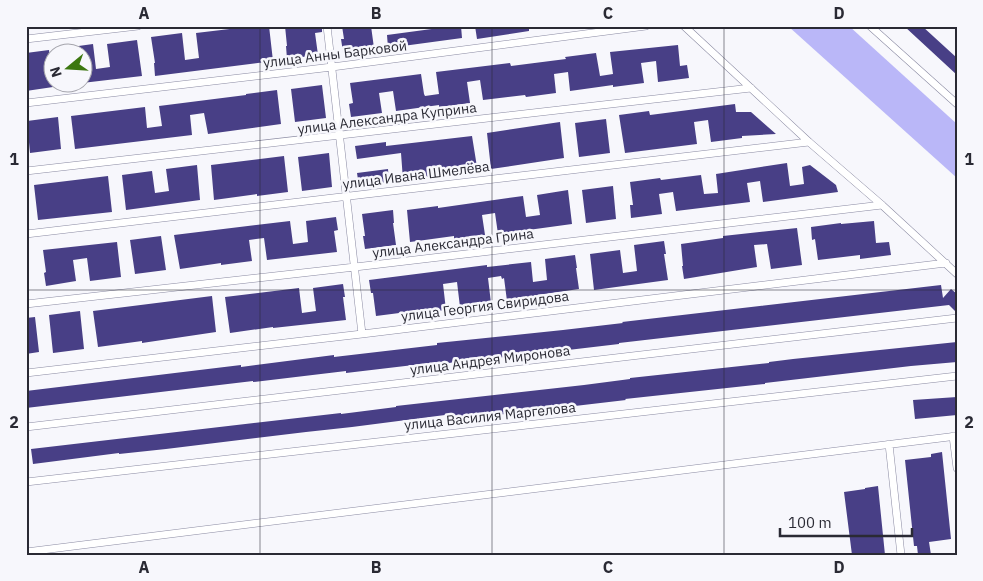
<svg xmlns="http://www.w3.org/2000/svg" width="983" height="581" font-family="'IBM Plex Sans',sans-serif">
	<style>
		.forest { fill: #bab7f8 }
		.building { fill: #483f86 }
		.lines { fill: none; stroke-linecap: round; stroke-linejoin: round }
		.street-casing { stroke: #8a8aa2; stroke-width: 8 }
		.street { stroke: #fff; stroke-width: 7 }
		.grid { fill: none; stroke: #2a2a34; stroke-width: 1; stroke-opacity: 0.55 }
		.labels { text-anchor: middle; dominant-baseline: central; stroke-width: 5; stroke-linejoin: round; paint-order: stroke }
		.street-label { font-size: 14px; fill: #2a2a34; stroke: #f7f7fc }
		.neatline { fill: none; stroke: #2a2a34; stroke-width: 2 }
		.grid-label { font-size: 16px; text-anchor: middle; font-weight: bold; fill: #2a2a34 }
	</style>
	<rect width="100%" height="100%" fill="#f7f7fc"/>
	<!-- forest -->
	<path class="forest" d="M788,26H849L957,124V178Z"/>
	<!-- building -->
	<path class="building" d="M255,26H269L273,61L155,76L154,63H155L151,37L182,33L185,60L199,58L196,33Z
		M285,26H322V32L315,33L318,55L287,59L286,46H287Z
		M342,26H371L374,48L343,52L341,39H344Z
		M454,26H461L462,38L388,48L387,35Z
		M475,26H529V31L477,39Z
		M904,26H922L957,58V75Z
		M137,40L142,76L82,83V52H64V48L93,44L96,69L110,67L107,44Z
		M678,45L680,66L687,65L689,78L658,82L656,61L641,63L644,83L613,87V85L570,91L568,72L554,74L556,93L526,97L525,95L483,100L480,80L467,82L470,103L439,107V105L396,111L393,91L379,93L382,113L351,117L349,104L353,103L350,83L421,74L424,94L425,96L439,94L436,72L510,63L511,66L566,59L565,57L596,53L600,76L613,74L610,52Z
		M49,50L53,87L26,91V53Z
		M322,85L326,118L295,122L291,89Z
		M277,90L281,124L208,134L204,113L190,115L192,135L75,149L71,116L145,107L147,128L162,126L159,106L246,95V94Z
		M735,104L736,112H751L776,134L742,136V138L711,142L708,120L694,122L697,144L625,153L619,115L649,111L650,115Z
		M58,117L61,149L30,153L27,121Z
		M606,119L610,153L579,157L575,123Z
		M560,122L564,158L491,169L487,133Z
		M472,136L477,167L434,173V176L403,180L401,153L357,159L355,146L386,142V146Z
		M329,153L332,187L302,191L298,157Z
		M284,156L288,192L257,196V194L214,200L211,165Z
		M787,163L790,186L804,184L802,167L810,165L836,185L838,192L763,202L760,181L747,183L750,202L676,211L673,192L659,194L662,214L631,218L630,205H633L630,182L660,178L661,180L701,175L704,194L718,193L716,174Z
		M197,165L200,200L126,210L122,175L152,171L155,193L169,191L166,169Z
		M388,169L389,182L359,186L357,173Z
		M108,176L112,212L38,220L34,185Z
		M613,186L616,219L586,223L582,190Z
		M568,190L572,224L498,234L495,213L482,215L485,235L454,239V236L410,242L407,210L438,206V208L523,196L526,217L540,215L537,195Z
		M393,210L394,223H393L396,245L365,249L363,236H365L362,214Z
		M336,217L338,230L334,231L337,252L267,260L264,238L249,240L252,261L221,265V263L180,269L174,235L290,221L293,244L308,242L306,221Z
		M874,221L876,243L889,242L891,255L860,259V255L818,260L815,239L812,240L811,227L841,223V224Z
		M797,228L802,265L771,269L767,244L754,245L757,267L684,279L682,266H683L681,244L723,238V236Z
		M161,236L166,270L135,274L130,240Z
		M664,241L666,254H664L668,280L594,290L590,254L620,250L623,273L637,271L634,245Z
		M117,242L121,277L90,281L87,258L73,260L76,281L46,286L44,273L46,272L43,250Z
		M575,255L577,268H576L579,289L537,295V297L507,301L504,278L502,279L501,276L488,278L491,303L460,307L457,282L443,284L446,310L416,314L415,311L376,316L373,293H371L369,280L487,265V267L531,262L533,282L547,280L545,259Z
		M343,284L345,297H343L346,320L273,328V327L230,333L225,297L299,288L302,313L316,311L313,288Z
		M941,285L943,298L951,289L957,294V313L949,305L619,343V344L534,354L439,364V362L346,373V371L253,382V381L26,408V391L241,365V367L334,355V357L437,345V343L563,330L623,323L622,322Z
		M212,296L216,332L142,343V341L98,347L93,311Z
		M80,311L84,349L53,353L49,315Z
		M35,317L39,352L26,354V318Z
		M957,342V362L911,366L765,383V384L625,399L626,400L532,411L445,421V415L352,427L306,432L166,449L119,454V453L33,464L31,449L341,413V414L396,407V406L584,385L630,379V378L769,363V362L793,359Z
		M957,397V415L915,419L913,400Z
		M942,452L951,539L929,542L931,555H918L917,546H914L905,460L931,457V454Z
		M878,486L885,555H852L844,492L865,489V488Z"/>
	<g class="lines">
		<defs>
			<path id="street" d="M327,26L362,334
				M684,26L809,142L882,205L957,274
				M870,26L957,104
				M26,39L138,26
				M26,103L332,67L646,26
				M26,171L751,88
				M26,234L809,142
				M26,304L355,267L882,205
				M26,373L362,334L946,263
				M26,427L957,318
				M953,436L957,468
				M889,444L901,555
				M26,482L957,376
				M26,552L957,436"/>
		</defs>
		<!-- street casing -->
		<use href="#street" class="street-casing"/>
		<!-- street -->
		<use href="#street" class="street"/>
	</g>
	<!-- grid -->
	<path class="grid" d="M260,26V555M492,26V555M724,26V555M26,290H957"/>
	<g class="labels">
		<!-- street labels -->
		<g class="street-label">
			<text transform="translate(335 54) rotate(-7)">улица Анны Барковой</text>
			<text transform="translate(387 118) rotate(-7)">улица Александра Куприна</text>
			<text transform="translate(416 175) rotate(-7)">улица Ивана Шмелёва</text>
			<text transform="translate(453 243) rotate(-7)">улица Александра Грина</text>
			<text transform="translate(485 306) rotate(-7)">улица Георгия Свиридова</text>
			<text transform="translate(490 360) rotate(-7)">улица Андрея Миронова</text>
			<text transform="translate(490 416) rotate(-6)">улица Василия Маргелова</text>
		</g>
	</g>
	<!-- border -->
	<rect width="983" height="581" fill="none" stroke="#f7f7fc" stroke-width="55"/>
	<!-- north arrow -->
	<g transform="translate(68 68) rotate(252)"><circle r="24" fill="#f7f7fc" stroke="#a5a5ac"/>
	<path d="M0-4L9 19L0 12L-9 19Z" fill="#3c7710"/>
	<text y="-8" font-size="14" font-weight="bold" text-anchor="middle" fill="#2a2a34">N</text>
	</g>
	<!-- scale -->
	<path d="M780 528v8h132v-8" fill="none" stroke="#2a2a34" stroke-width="2.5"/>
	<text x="788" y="528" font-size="15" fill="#2a2a34" stroke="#f7f7fc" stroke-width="4" paint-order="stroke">100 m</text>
	<rect x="28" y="28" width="928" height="526" class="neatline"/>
	<g class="grid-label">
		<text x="144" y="19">A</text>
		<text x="376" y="19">B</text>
		<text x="608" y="19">C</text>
		<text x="839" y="19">D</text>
		<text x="14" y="165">1</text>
		<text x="969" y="165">1</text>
		<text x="14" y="428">2</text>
		<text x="969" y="428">2</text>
		<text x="144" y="573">A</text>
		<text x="376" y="573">B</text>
		<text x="608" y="573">C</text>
		<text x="839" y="573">D</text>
	</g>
</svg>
